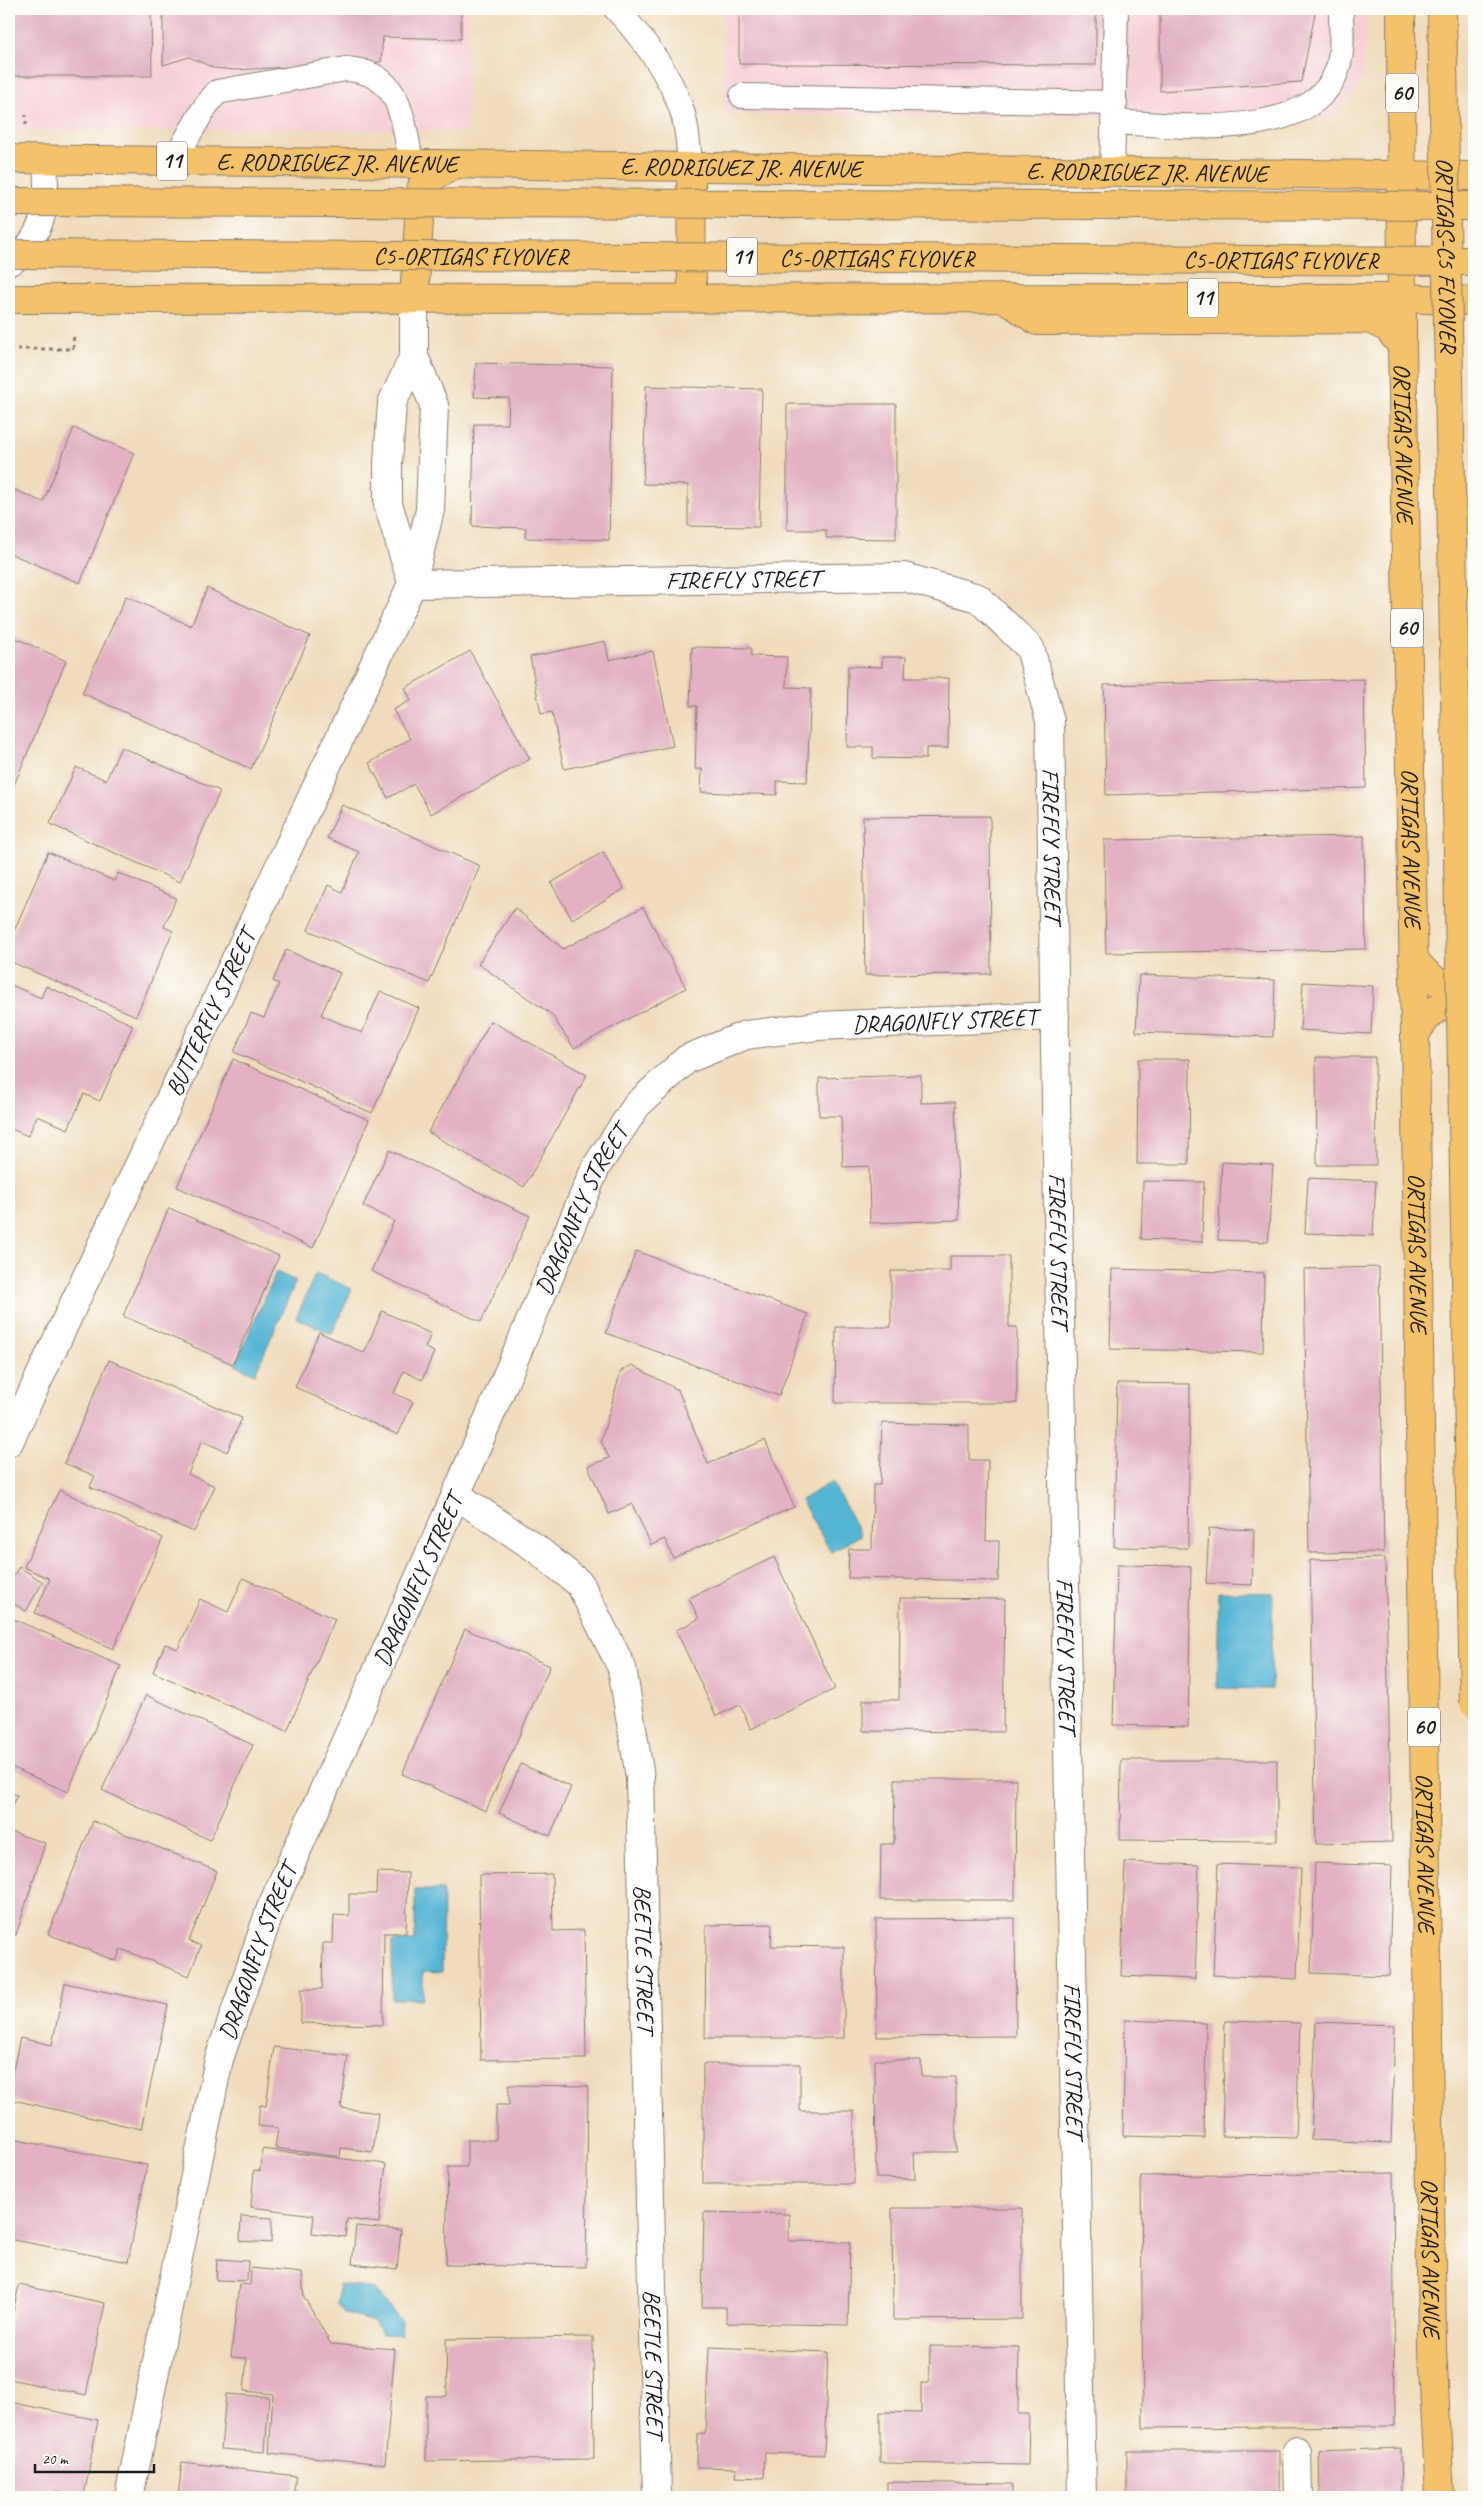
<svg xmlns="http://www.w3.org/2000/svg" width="1483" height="2506" font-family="Caveat,sans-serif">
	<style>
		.built { fill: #f6cfd7 }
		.water { fill: #55b5d4; stroke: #386878 }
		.building { fill: #e2b2c4 }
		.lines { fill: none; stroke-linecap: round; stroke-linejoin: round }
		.service-casing { stroke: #867c6c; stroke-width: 26 }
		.minor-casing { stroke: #867c6c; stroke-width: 30 }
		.primary-casing { stroke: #867c6c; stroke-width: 30 }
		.path { stroke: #867c6c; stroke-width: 3; stroke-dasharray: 4 4; stroke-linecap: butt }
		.service { stroke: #fff; stroke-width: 24 }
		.minor { stroke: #fff; stroke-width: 28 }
		.primary { stroke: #f3c26a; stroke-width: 28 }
		.primary-bridge-casing { stroke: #867c6c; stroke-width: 30; stroke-linecap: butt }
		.primary-bridge { stroke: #f3c26a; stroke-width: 28 }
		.labels { text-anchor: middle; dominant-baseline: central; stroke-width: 5; stroke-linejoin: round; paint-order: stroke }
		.shield { fill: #fdfcf7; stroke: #605f5e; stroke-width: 1 }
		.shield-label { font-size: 22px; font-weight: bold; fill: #1c1c1c }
		.street-label { font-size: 24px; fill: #1c1c1c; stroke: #fdfcf7 }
	</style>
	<rect width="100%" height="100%" fill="#fdfcf7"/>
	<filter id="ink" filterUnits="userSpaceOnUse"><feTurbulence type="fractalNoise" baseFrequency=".02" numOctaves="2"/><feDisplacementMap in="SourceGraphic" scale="10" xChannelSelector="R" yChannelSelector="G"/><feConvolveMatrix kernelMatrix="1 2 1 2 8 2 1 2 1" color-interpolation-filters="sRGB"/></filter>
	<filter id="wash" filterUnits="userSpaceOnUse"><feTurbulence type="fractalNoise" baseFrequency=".0096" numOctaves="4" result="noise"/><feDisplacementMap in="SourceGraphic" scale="20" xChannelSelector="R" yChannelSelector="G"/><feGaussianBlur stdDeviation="1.12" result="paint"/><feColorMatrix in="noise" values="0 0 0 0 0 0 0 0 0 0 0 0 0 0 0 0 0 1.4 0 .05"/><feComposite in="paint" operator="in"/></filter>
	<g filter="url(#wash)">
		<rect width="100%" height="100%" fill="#f0dcbb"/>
		<!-- built -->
		<path class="built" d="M9,9H468L467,131L277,128L160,131L9,130Z
			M723,9H1367L1361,84L1332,118H1277L724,114Z"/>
		<!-- water -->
		<path class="water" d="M276,1272L296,1281L255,1374L235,1365Z
			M316,1273L352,1289L332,1334L296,1318Z
			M832,1482L861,1535L831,1552L801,1500Z
			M1219,1592L1273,1593L1271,1689L1217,1688Z
			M415,1890H443L442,1972L423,1971V1999H392V1941H415Z
			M339,2284L374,2289L402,2322L401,2335L382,2334L374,2322L345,2314L337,2304Z"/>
		<g id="blocks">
			<!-- building -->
			<path class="building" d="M9,9H151L152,76H9Z
				M163,9H461V39L383,37L381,62L235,70L214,68L189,57L163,65Z
				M739,9H1096V65L739,64Z
				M1160,9H1316L1301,82L1160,91Z
				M476,363L613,366L609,540L525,538L526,528L472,526L474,424H508L509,398L474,397Z
				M646,386L762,389L759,527L688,526V485L643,484Z
				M787,404H896V539L826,538V530H787Z
				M74,428L134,453L80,583L9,553V504L15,490L43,502Z
				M207,588L310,636L251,769L82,693L126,596L191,626Z
				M9,635L66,661L9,797Z
				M605,641L609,660L653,651L673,746L564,769L552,712L541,714L530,657Z
				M692,647L751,648V656L787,657L786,687L811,688L807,782L777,781V795L701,792L702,769H695L697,706H690Z
				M470,651L530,759L431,814L414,784L388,798L369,763L410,739L393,710L411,700L405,688Z
				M882,657H906L905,678H949L948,748H926V759L873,758V747H847L848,666L882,667Z
				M1364,679L1366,788L1106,795L1104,685Z
				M121,747L220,791L180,882L50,824L76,767L106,780Z
				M342,805L480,866L429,983L308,930L328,885L342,892L359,852L327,838Z
				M990,816L991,974L865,975L863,817Z
				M1364,836L1366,949L1106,953L1104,840Z
				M48,852L114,881L118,873L176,898L164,927L173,931L136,1016L9,961V943Z
				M603,852L624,889L572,919L551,883Z
				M643,907L686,988L574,1048L551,1014L478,964L515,908L563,949Z
				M286,950L340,973L321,1015L362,1033L380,991L419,1008L372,1113L234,1052L251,1013L264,1018L279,984L273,981Z
				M1139,975L1275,980L1273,1037L1136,1032Z
				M1303,982L1373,986L1371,1034L1300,1030Z
				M9,984L41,998L46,986L133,1025L100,1101L84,1094L68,1129L37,1116L28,1136L9,1128Z
				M491,1021L587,1075L524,1187L428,1132Z
				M1316,1057H1375L1376,1165H1317Z
				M233,1059L369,1120L313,1248L177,1187Z
				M1138,1059H1190L1189,1164H1137Z
				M921,1075V1103L955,1102L959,1220L870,1223L869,1166L843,1167L841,1116H819V1078Z
				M389,1150L530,1216L481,1322L371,1271L394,1221L363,1206Z
				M1222,1162L1273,1165L1268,1242L1218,1240Z
				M1308,1178L1376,1181L1373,1236L1305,1233Z
				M1143,1181L1204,1182L1202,1242L1141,1239Z
				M169,1208L279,1256L233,1364L123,1316Z
				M636,1251L808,1314L779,1396L606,1333Z
				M950,1256H1009V1327H1017V1403H835L836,1327H891V1271H950Z
				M1379,1267L1384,1552L1309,1553L1304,1269Z
				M1112,1269L1264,1273L1263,1352L1110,1349Z
				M382,1311L431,1334L425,1348L434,1352L422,1380L404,1371L394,1393L413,1402L398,1435L295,1387L319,1332L364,1353Z
				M109,1360L242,1418L227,1452L202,1441L188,1474L215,1486L194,1532L90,1487L95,1476L64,1463Z
				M632,1365L678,1390L708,1464L765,1440L794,1507L673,1558L665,1539L651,1545L632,1504L609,1514L588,1466L609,1458L601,1441L621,1371Z
				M1117,1383L1190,1384L1188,1548L1114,1547Z
				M882,1423L969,1425V1460H988L986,1541H999L998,1581L848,1578L849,1549H872L873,1485H880Z
				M59,1490L163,1538L113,1649L35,1613L50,1579L24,1567Z
				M1209,1528L1254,1530L1252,1585L1206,1583Z
				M774,1557L835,1689L751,1729L740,1705L716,1716L676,1630L699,1619L689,1598Z
				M1385,1558L1392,1842L1316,1844L1310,1560Z
				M1117,1565L1191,1566L1188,1727L1113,1725Z
				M19,1567L43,1582L26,1611L9,1601V1583Z
				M243,1578L335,1619L287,1731L153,1672L165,1644L178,1649L200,1599L228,1612Z
				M900,1598L1005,1599L1003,1732L863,1731V1700H899Z
				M9,1617L121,1666L68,1792L9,1766Z
				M465,1629L550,1666L486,1811L402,1774Z
				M146,1695L253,1745L210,1840L102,1790Z
				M1121,1760H1277V1841L1120,1840Z
				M521,1764L571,1787L550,1836L499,1813Z
				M895,1779H1016L1015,1900H880L881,1844H894Z
				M9,1793L17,1795L9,1819Z
				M93,1821L217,1871L189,1941L201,1946L189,1976L121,1949L116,1961L48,1934Z
				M9,1831L45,1843L16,1935L9,1932Z
				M1125,1862L1199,1865L1195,1979L1121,1976Z
				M1315,1863L1392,1866L1389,1976L1311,1973Z
				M1218,1864L1301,1867L1297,1979L1213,1975Z
				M377,1872L408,1873L406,1933H384L383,2025L301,2023V1989H322L323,1943H333L334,1915L349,1916V1894H376Z
				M552,1874L553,1931L584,1930L586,2059L481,2060L479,1875Z
				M1015,1918L1016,2036L877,2037L876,1919Z
				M772,1924L771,1946L844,1947V2038H705L706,1925Z
				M65,1983L168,2005L141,2129L9,2099V2087L20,2038L52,2045Z
				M1125,2020L1206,2023L1204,2138L1123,2136Z
				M1225,2021L1300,2023L1296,2138L1222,2136Z
				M1316,2022L1395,2025L1391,2143L1311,2140Z
				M274,2047L348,2056L341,2108L378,2113L373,2152L341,2148L340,2157L275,2148L278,2128L258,2126L260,2105L266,2106Z
				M875,2060H921L922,2077H956V2152H914L915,2179L876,2178Z
				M703,2064H800V2111H854V2184H703Z
				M509,2085L588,2086L586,2267L446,2265L448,2167H467V2140H496V2105H509Z
				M12,2139L147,2165L128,2262L9,2239V2158Z
				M262,2149L386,2164L379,2223L347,2219L345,2237L312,2233L314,2215L251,2207L254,2170L260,2171Z
				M1393,2173L1395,2426L1143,2428L1141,2176Z
				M892,2208H1022V2319L893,2320Z
				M704,2212L789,2214V2241L850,2242L848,2325L726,2323V2307H702Z
				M241,2216L272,2218L271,2243L240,2241Z
				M356,2226L401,2230L397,2269L352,2264Z
				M217,2259L248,2261L247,2281L216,2280Z
				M251,2268L302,2273L304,2297L331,2344L395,2349L385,2464L269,2453L273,2394L244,2391L247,2358L231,2357L239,2284L250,2285Z
				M19,2285L105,2303L86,2395L9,2379V2321H11Z
				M593,2337L594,2459L426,2461V2396H447L446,2339Z
				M930,2346L1019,2347L1018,2414H1029L1028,2465L880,2463V2412L921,2413V2383H929Z
				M709,2347L828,2352L824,2455L765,2453L764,2478L736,2477L737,2468L697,2467L698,2434H705Z
				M226,2394L269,2397L265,2452L221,2449Z
				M9,2402L98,2420L84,2496L56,2491L55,2497H9Z
				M1401,2448L1402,2497H1320L1319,2451Z
				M1127,2451H1279V2497H1127Z
				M182,2462L296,2476L293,2497H178Z
				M887,2482L1012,2484V2497H887Z
				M296,2491L336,2496V2497H295Z"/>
		</g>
	</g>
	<g filter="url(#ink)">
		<use href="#blocks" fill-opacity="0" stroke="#867c6c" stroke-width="1"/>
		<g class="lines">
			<defs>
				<path id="service" d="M616,9C642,37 668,71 681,108C688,126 688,149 691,168
					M742,96L1115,103
					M1114,122C1174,125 1308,143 1336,73C1344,53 1341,30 1341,9
					M173,162L205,107L217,92L346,69C403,72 402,121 412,165
					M1112,173L1116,9
					M10,263C19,259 22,255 27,247C49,218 47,195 45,160"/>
				<g id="minor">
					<path d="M412,583L388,504V462L392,403L414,356"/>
					<path id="s1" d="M412,584L904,577L978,598L1030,648L1050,721L1055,1048L1082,2497"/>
					<path id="s2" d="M9,1442L412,584L430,510L434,405L414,356V299"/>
					<path id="s3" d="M456,1495L534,1547L580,1584L622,1668L640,1777L657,2497"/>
					<path d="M1297,2451L1298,2497"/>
					<path id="s4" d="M129,2497L219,2059L271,1908L456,1495L596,1167L637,1105L687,1059L746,1035L818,1026L1055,1016"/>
				</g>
				<g id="primary">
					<path id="s5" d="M1401,9L1402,346L1415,1035L1432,2348L1440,2497"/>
					<path id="s6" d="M9,159L1474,176"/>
					<path d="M691,168L692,297"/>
					<path d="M1004,298L1037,321L1369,319L1388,328L1402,346"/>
					<path d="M9,299L1402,298L1474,301"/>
					<path d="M414,299L421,189L424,182L452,166"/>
					<path d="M1413,957C1427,978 1448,993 1474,986"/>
					<path d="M1415,1035C1429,1009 1445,999 1474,1002"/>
				</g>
			</defs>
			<!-- service casing -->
			<use href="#service" class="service-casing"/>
			<!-- minor casing -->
			<use href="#minor" class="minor-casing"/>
			<!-- primary casing -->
			<use href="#primary" class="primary-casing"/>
			<!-- path -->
			<path class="path" d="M26,125V115
				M9,349H73L74,333"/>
			<!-- service -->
			<use href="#service" class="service"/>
			<!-- minor -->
			<use href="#minor" class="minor"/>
			<!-- primary -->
			<use href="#primary" class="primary"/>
			<defs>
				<g id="primary-bridge">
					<path id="s7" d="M1442,9L1474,1703"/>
					<path d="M9,202L1474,206"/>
					<path id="s8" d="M9,254L1474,261"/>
				</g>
			</defs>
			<!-- primary-bridge casing -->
			<use href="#primary-bridge" class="primary-bridge-casing"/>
			<!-- primary-bridge -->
			<use href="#primary-bridge" class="primary-bridge"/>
		</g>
	</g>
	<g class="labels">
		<!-- shield labels -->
		<g class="shield">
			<rect x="1386" y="73.5" width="32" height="39" rx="4"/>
			<rect x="157" y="141.5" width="30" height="39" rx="4"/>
			<rect x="727" y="237.5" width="30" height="39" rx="4"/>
			<rect x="1188" y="278.5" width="30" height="39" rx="4"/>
			<rect x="1391" y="608.5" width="32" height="39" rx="4"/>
			<rect x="1408" y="1707.5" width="32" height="39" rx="4"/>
		</g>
		<g class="shield-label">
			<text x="1402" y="93">60</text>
			<text x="172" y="161">11</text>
			<text x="742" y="257">11</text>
			<text x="1203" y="298">11</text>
			<text x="1407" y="628">60</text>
			<text x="1424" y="1727">60</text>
		</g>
		<!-- street labels -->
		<g class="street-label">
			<text stroke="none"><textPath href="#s6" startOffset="328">E. RODRIGUEZ JR. AVENUE</textPath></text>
			<text stroke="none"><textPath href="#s6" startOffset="732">E. RODRIGUEZ JR. AVENUE</textPath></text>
			<text stroke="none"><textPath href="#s6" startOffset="1138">E. RODRIGUEZ JR. AVENUE</textPath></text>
			<text stroke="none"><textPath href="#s8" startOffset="462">C5-ORTIGAS FLYOVER</textPath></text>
			<text stroke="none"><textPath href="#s7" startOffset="246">ORTIGAS-C5 FLYOVER</textPath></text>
			<text stroke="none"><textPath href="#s8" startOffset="868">C5-ORTIGAS FLYOVER</textPath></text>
			<text stroke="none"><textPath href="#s8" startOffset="1272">C5-ORTIGAS FLYOVER</textPath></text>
			<text stroke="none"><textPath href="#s5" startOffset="434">ORTIGAS AVENUE</textPath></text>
			<text stroke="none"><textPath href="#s1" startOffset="331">FIREFLY STREET</textPath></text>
			<text stroke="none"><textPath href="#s1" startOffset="841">FIREFLY STREET</textPath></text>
			<text stroke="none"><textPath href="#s5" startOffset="839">ORTIGAS AVENUE</textPath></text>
			<text stroke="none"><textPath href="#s2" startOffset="474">BUTTERFLY STREET</textPath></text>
			<text stroke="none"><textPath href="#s4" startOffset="1821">DRAGONFLY STREET</textPath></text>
			<text stroke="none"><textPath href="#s4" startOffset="1371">DRAGONFLY STREET</textPath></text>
			<text stroke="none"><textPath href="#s1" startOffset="1246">FIREFLY STREET</textPath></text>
			<text stroke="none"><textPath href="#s5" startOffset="1244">ORTIGAS AVENUE</textPath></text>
			<text stroke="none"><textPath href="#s4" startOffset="966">DRAGONFLY STREET</textPath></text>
			<text stroke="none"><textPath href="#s1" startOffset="1651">FIREFLY STREET</textPath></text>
			<text stroke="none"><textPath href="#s5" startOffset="1844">ORTIGAS AVENUE</textPath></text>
			<text stroke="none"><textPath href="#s4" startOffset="561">DRAGONFLY STREET</textPath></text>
			<text stroke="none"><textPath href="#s3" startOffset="539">BEETLE STREET</textPath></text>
			<text stroke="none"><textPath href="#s1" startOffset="2056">FIREFLY STREET</textPath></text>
			<text stroke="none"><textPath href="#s5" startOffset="2249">ORTIGAS AVENUE</textPath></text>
			<text stroke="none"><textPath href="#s3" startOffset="944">BEETLE STREET</textPath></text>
		</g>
	</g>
	<!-- margin -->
	<rect width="1483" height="2506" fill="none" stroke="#fdfcf7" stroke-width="30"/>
	<!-- scale -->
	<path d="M35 2464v8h119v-8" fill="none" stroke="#1c1c1c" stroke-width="2.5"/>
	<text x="42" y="2464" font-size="15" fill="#1c1c1c" stroke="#fdfcf7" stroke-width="4" paint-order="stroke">20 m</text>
</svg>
